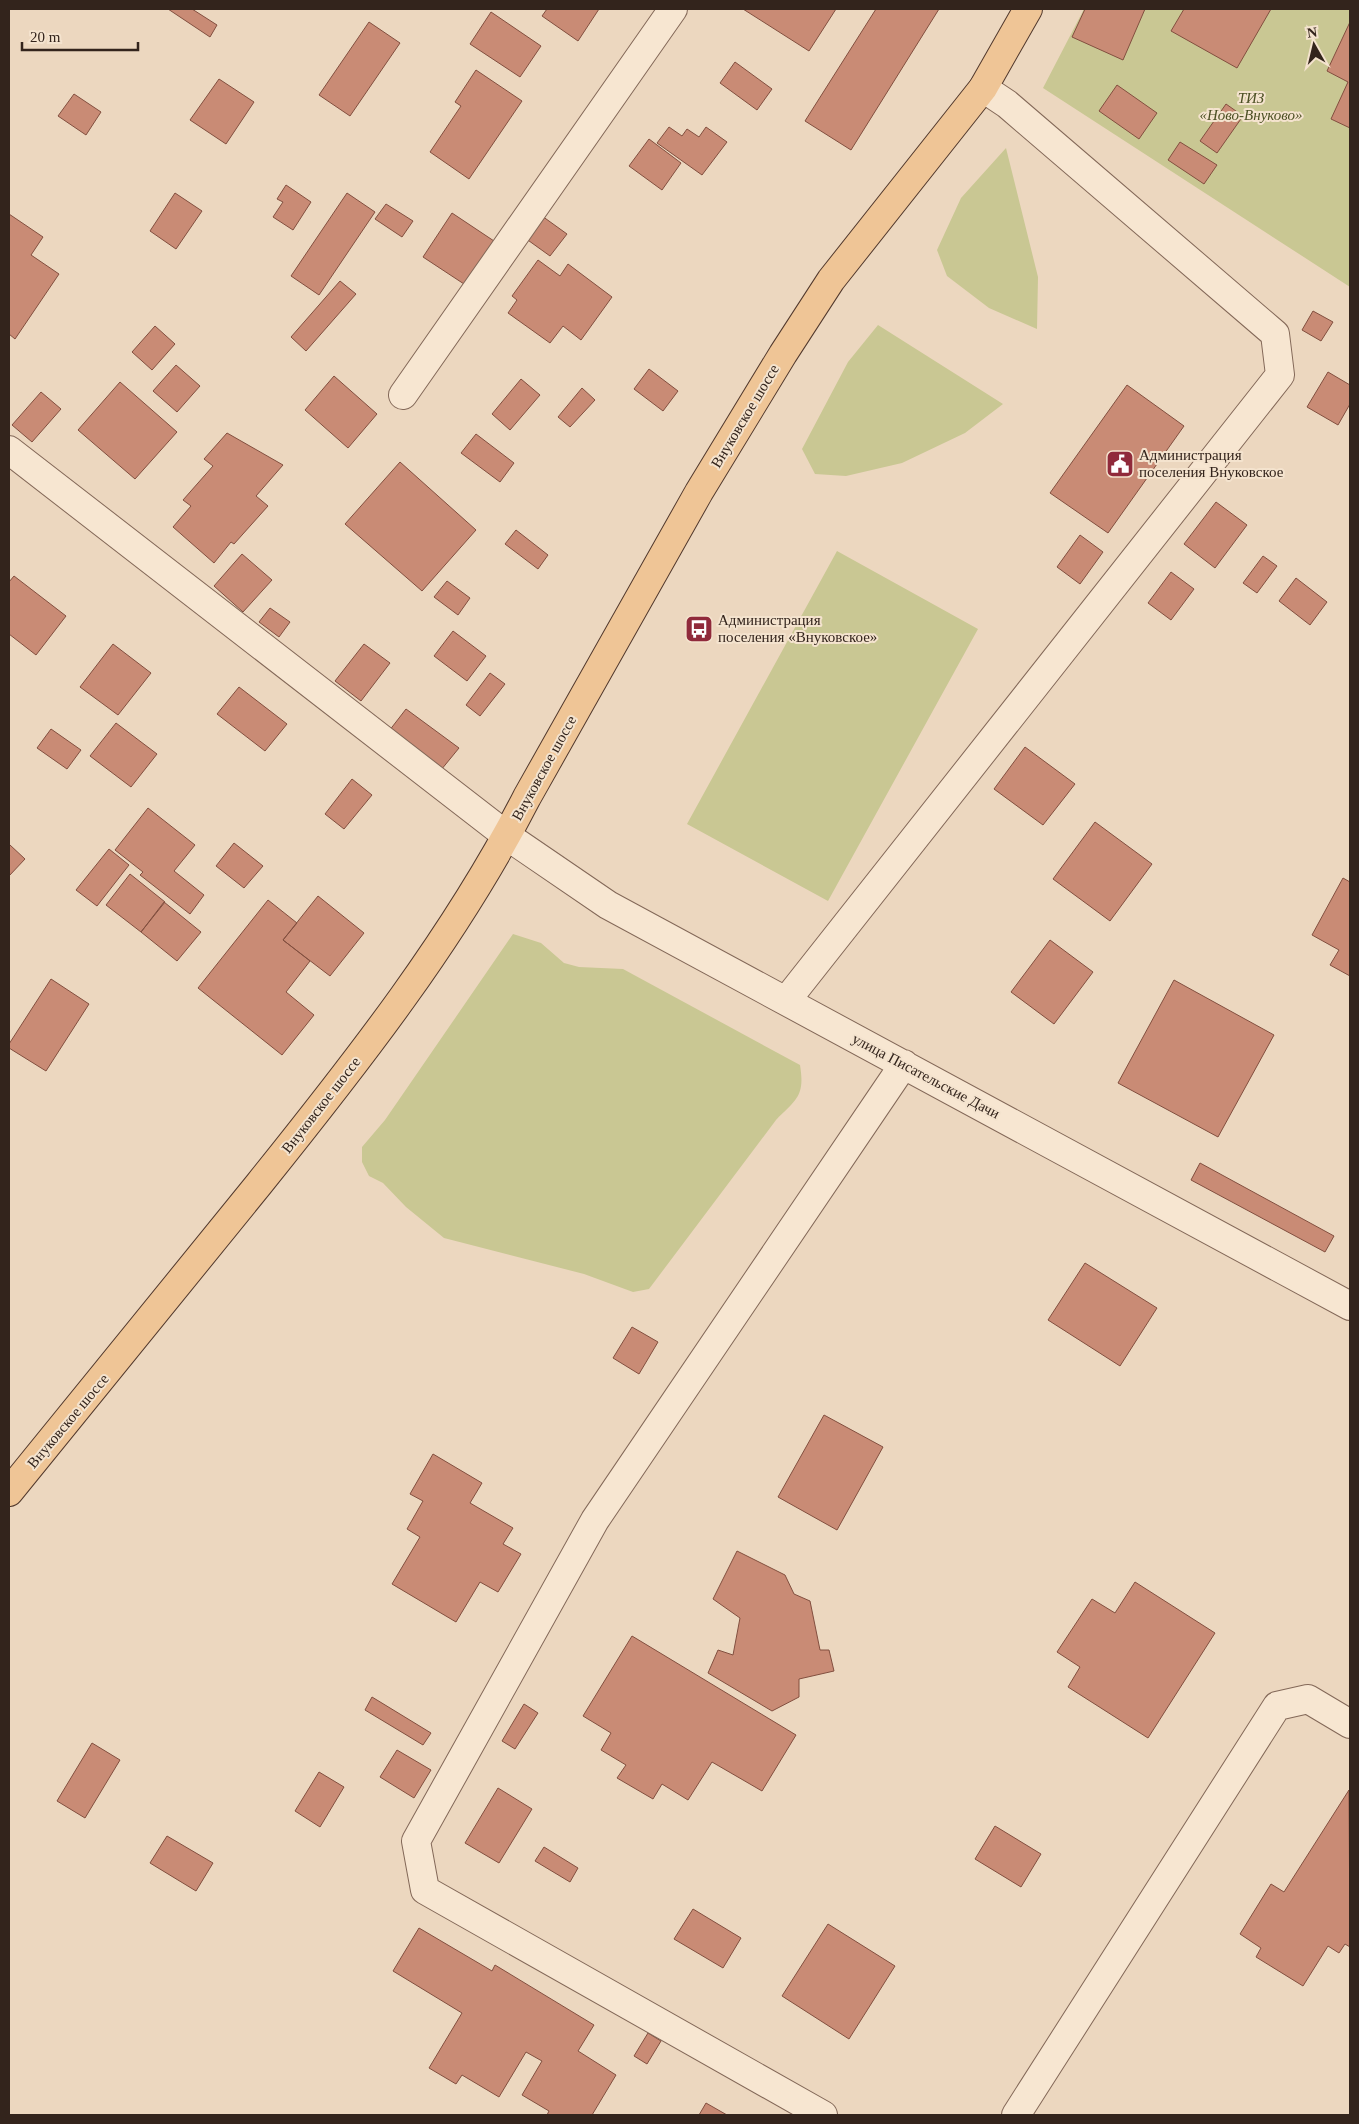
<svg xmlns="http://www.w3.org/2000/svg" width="1359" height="2124" font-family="Georgia,serif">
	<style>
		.green { fill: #c9c793 }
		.building { fill: #c98b75; stroke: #824f3f }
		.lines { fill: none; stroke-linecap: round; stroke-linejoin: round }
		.minor-casing { stroke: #836858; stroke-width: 30 }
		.major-casing { stroke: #51382c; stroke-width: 30 }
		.minor { stroke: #f7e6d1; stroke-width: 28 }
		.major { stroke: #efc596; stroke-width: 28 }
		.labels { text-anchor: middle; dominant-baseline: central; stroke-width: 4; stroke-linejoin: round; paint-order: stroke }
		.park-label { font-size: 15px; font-style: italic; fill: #4b4f23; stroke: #f4e3ce }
		.street-label { font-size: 15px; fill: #33241c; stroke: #f4e3ce }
		.poi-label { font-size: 15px; fill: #33241c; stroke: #f4e3ce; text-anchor: start }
	</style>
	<rect width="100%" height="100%" fill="#ecd7bf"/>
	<!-- green -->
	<path class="green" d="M1084,9H1350V287L1043,88Z
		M1006,148L1038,277L1037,329L989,308L947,276L937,250L961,198Z
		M878,325L1003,404L965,433L902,463L846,476L815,474L802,449L848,362Z
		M837,551L978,629L828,901L687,824Z
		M513,934L541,943L564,963L579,967L623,969L800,1065C805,1096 797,1099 776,1120L649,1289L633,1292L584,1274L444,1238L406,1207L383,1183L369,1176L362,1162V1147L385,1120Z"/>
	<!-- building -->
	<path class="building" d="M168,9H192L217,25L210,37Z
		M547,9H599L578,41L542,16Z
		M743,9H836L809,51Z
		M876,9H939L851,150L805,121Z
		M1085,9H1145L1123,60L1072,37Z
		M1184,9H1271L1237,68L1171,31Z
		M491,12L541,46L520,77L470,44Z
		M369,22L400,43L350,116L319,95Z
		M1350,22V128L1331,119L1348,82L1327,71Z
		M735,62L772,89L757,110L720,83Z
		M476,70L522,101L469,179L430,152L461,106L455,102Z
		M219,79L254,102L226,144L190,120Z
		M1117,85L1157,113L1139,139L1099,111Z
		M74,94L101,112L86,135L58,116Z
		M1226,104L1243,116L1217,153L1200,141Z
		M669,127L682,136L687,129L699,137L706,127L727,142L702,175L657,143Z
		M649,139L681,163L662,190L629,166Z
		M1180,142L1217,165L1204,184L1168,160Z
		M286,185L311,202L293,230L273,217L283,202L277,199Z
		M175,193L202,211L176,249L150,231Z
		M347,193L375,212L319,295L291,276Z
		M386,204L413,221L402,237L375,219Z
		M452,213L494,241L464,284L423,257Z
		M9,214L43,237L31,255L59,274L15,339L9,334Z
		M542,216L567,234L550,256L525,238Z
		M538,260L560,276L568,264L612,297L581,340L563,326L550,343L508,313L517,300L512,296Z
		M340,281L356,294L306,351L291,337Z
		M1313,311L1333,322L1321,341L1302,330Z
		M155,326L175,344L152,370L132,352Z
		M176,365L200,386L177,412L153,391Z
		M649,369L678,391L663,411L634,389Z
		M1328,372L1350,385V404L1338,425L1307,407Z
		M334,376L377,414L348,448L305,410Z
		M521,379L540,395L510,430L492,414Z
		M120,382L177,432L135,479L78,430Z
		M1127,385L1184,426L1108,533L1050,493Z
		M582,388L595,400L570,427L558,417Z
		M41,392L61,409L32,442L12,425Z
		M227,433L283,465L256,496L268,506L234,544L231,542L214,563L173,527L191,506L183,500L213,466L204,459Z
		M476,434L514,463L500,482L461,453Z
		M400,462L476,530L422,591L345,524Z
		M1216,502L1247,525L1215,568L1184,544Z
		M516,530L548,555L538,569L505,544Z
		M1080,535L1103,552L1080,584L1057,567Z
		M242,554L272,580L243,612L214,586Z
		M1263,556L1277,566L1257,593L1243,583Z
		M1171,572L1194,589L1171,620L1148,603Z
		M14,576L66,616L36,655L9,634V582Z
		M1296,578L1327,602L1310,625L1279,601Z
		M447,581L470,598L458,615L434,597Z
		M270,608L290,622L279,637L259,622Z
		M453,631L486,656L467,681L434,656Z
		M113,644L151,673L118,715L80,687Z
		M364,644L390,663L361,701L335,681Z
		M490,673L505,684L480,716L466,705Z
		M239,687L287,724L265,751L217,714Z
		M406,709L459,748L441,770L389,731Z
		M116,723L157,754L131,787L90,756Z
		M51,729L81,750L67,769L37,748Z
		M1025,747L1075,784L1043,825L994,789Z
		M352,779L372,795L344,829L325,814Z
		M148,808L195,845L174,871L204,895L190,914L140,875L143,872L115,850Z
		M1095,822L1152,864L1110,921L1053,879Z
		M234,843L263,866L244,888L216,866Z
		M10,845L25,859L9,876V846Z
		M109,849L129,865L97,906L76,890Z
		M130,874L165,902L141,932L106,905Z
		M1343,878L1350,882V976L1330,965L1339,950L1312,935Z
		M318,896L364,933L330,976L283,940Z
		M268,900L297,923L283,940L310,961L286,992L314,1015L282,1055L198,988Z
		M164,902L201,932L177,961L141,932Z
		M1050,940L1093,972L1054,1024L1011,992Z
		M51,979L89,1004L46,1071L9,1048V1044Z
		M1174,980L1274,1035L1218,1137L1118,1083Z
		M1200,1163L1334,1236L1325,1252L1191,1180Z
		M1085,1263L1157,1308L1120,1366L1048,1320Z
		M632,1327L658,1342L639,1374L613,1358Z
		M824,1415L883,1447L837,1530L778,1497Z
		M433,1454L482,1483L470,1503L513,1528L503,1544L521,1554L498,1592L480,1582L456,1622L392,1584L420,1537L407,1529L423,1501L410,1494Z
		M737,1551L785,1575L794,1594L810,1601L820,1650H829L834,1671L799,1679V1697L772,1711L708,1673L718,1650L733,1655L740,1618L713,1599Z
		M1135,1582L1215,1633L1148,1738L1068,1687L1080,1667L1057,1652L1092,1599L1115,1613Z
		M632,1636L796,1735L762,1791L712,1762L688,1800L662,1784L653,1799L617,1778L626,1765L601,1750L611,1733L583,1716Z
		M372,1697L431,1733L423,1745L365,1710Z
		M524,1704L538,1713L515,1749L502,1741Z
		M92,1743L120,1760L85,1818L57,1801Z
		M397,1750L431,1770L414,1798L380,1777Z
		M319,1772L344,1787L320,1827L295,1811Z
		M498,1788L532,1809L499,1863L465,1843Z
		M1349,1790L1350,1947L1345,1944L1339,1953L1328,1946L1303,1986L1256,1957L1261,1948L1240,1934L1271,1884L1284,1892Z
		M995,1826L1041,1854L1021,1887L975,1859Z
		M167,1836L213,1863L196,1891L150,1863Z
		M544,1847L578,1868L570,1882L535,1861Z
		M693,1909L741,1938L723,1968L674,1939Z
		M828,1924L895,1966L849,2039L782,1996Z
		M419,1928L492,1971L495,1965L594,2025L578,2051L616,2075L592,2115H547L549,2111L522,2095L542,2061L526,2052L499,2097L462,2075L456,2084L429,2068L462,2013L393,1971Z
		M648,2033L661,2041L647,2064L634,2056Z
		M706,2103L727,2115H699Z"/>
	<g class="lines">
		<defs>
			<path id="minor" d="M403,395L673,9
				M9,450L507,836L608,905L1350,1306
				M786,1001L1280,375L1275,334L1007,104L983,88
				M823,2115L425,1890L416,1841L595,1520L904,1064
				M1016,2115L1277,1706L1308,1699L1350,1724"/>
			<path id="major" d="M9,1492C93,1390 176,1287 259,1184C357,1062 456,936 527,797L699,492L783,354L831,280L983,88L1028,9"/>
		</defs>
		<!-- minor casing -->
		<use href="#minor" class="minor-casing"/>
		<!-- major casing -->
		<use href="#major" class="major-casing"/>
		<!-- minor -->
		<use href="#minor" class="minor"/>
		<!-- major -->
		<use href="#major" class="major"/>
	</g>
	<!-- icons -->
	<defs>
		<symbol id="civic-square" viewBox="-11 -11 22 22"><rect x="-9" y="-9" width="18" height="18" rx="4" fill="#902a3b" stroke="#f4e3ce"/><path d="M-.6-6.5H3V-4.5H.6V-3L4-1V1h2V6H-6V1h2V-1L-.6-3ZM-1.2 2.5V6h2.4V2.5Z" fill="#fff"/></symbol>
		<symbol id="bus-square" viewBox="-11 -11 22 22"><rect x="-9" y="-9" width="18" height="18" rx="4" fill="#902a3b" stroke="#f4e3ce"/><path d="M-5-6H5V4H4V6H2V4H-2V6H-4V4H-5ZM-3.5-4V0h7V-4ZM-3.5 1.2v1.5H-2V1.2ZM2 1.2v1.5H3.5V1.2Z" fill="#fff"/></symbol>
	</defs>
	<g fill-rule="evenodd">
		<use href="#civic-square" x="1104" y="448" width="32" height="32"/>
		<use href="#bus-square" x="683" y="613" width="32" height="32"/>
	</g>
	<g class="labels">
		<!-- park labels -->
		<g class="park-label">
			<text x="1251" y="98">ТИЗ<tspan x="1251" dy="17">«Ново-Внуково»</tspan></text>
		</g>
		<!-- street labels -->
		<g class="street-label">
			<text transform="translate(745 416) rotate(-59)">Внуковское шоссе</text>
			<text transform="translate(544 768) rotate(-61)">Внуковское шоссе</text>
			<text transform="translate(926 1076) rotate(28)">улица Писательские Дачи</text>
			<text transform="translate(321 1105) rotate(-52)">Внуковское шоссе</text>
			<text transform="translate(68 1421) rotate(-50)">Внуковское шоссе</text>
		</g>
		<!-- poi labels -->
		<g class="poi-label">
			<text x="1139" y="455">Администрация<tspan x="1139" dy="17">поселения Внуковское</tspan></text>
			<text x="718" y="620">Администрация<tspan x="718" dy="17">поселения «Внуковское»</tspan></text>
		</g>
	</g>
	<!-- border -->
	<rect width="1359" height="2124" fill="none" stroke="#33241c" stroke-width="20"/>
	<!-- north arrow -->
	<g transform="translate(1314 45) rotate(352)" stroke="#f4e3ce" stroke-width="4" paint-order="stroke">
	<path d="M0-4L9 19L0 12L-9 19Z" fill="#33241c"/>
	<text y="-8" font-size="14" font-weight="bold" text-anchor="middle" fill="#33241c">N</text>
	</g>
	<!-- scale -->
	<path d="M22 42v8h116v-8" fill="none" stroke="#33241c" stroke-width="2.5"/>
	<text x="30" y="42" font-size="15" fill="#33241c" stroke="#f4e3ce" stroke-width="4" paint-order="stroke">20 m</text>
</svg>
